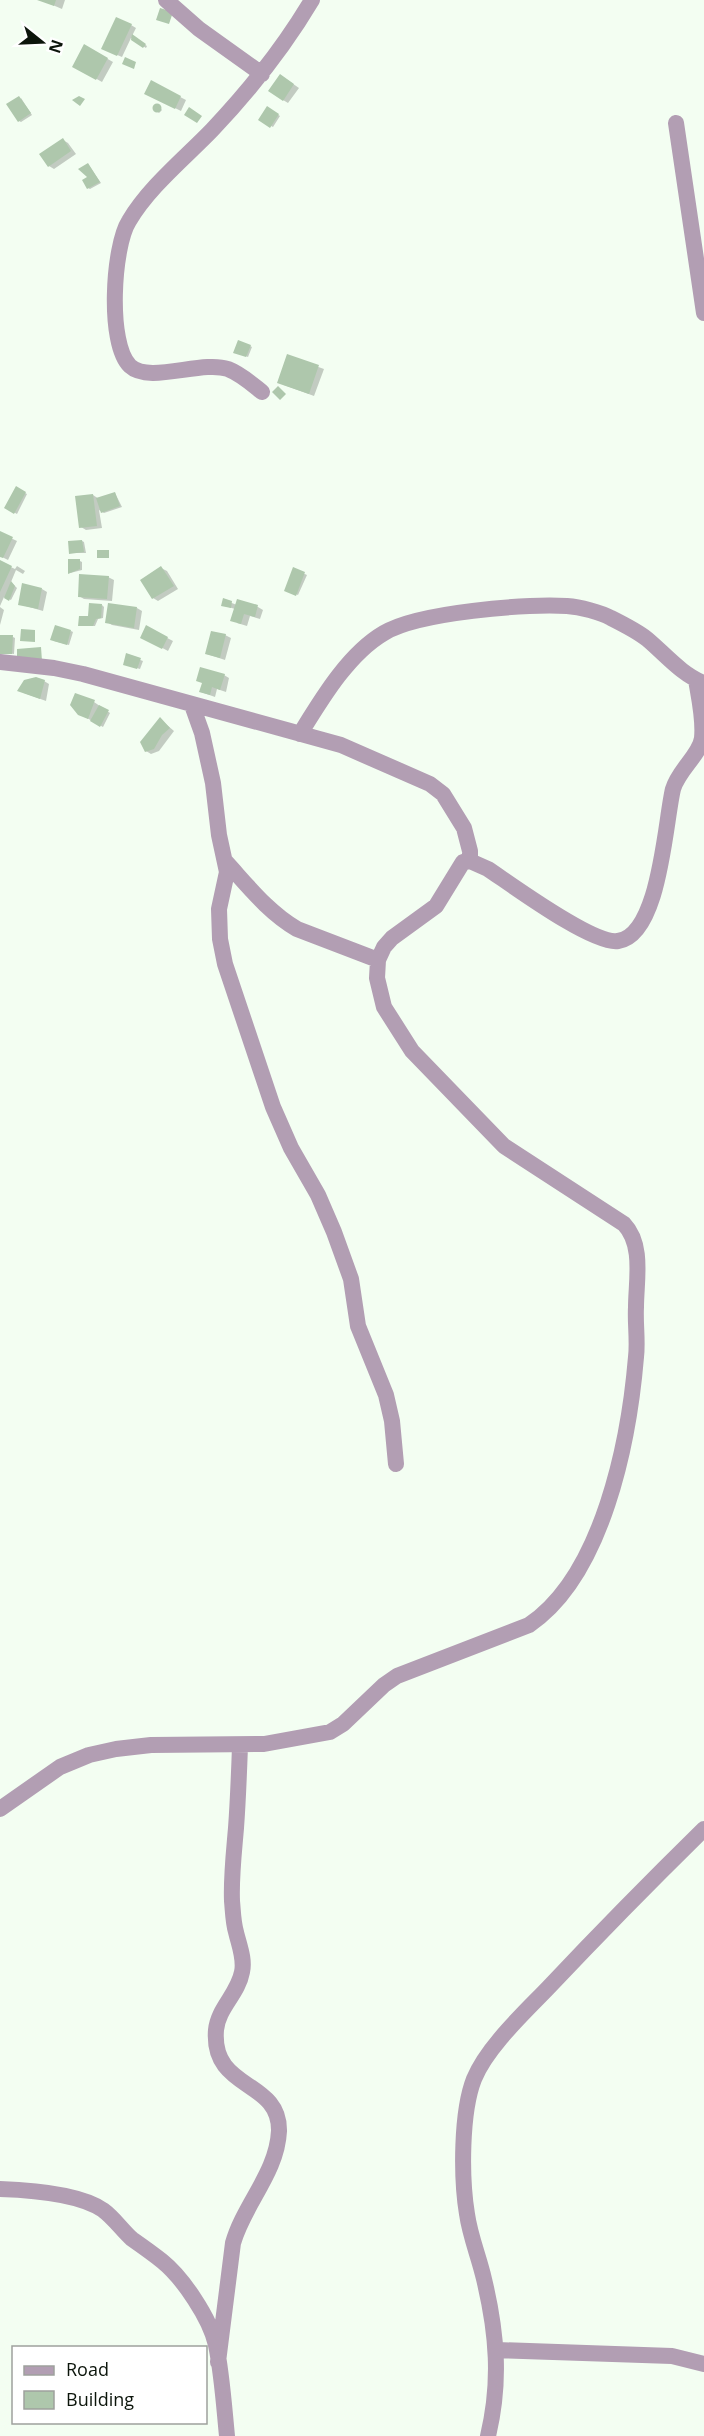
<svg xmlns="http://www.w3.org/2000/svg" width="704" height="2436" font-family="'Open Sans',sans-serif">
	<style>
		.shadow { fill: #0003 }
		.building { fill: #aec7ac }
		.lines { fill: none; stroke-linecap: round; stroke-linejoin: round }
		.minor { stroke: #b29eb3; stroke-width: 16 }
	</style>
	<rect width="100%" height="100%" fill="#f3fef2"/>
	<!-- shadow -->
	<path class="shadow" d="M41,0H65L62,9Z
		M131,25L136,28L132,36L147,46L146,48L131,38L122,57L108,51Z
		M85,46L113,62L102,82L74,66Z
		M286,79L299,88L288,103L283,100Z
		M151,82L186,100L181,111L151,96Z
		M21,98L32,115L21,122L19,121Z
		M158,106L162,110L159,113L154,108Z
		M267,108L280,116L273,127L260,120Z
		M63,140L68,143L76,154L54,169L49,166Z
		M88,164L101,183L90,189L88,188Z
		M250,346L252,347L248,357L237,353Z
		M288,356L324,369L314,396L284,385Z
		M16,488L27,494L17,514L6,508Z
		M115,493L122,507L104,513L99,510L102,528L86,530L81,527L93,495L99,499Z
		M0,533L17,541L8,560L0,556Z
		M82,541L84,542L86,553H71Z
		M80,561L82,562V570L70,573Z
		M0,562L15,569L17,566L25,571L23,574L16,570L11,582L17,588L11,600L4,597L0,606Z
		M161,568L167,571L178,589L158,601L153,598Z
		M294,569L307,575L298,595L286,590Z
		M108,577L114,580L112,601L84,599L79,596Z
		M42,589L47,592L43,611L19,604Z
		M224,600L237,605L238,601L258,607L263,610L260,619L250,616L247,626L237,623L235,609L225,606Z
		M102,605L104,607L103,618L98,619L95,626H82Z
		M0,607L4,610L0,625Z
		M137,608L142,611L139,630L112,625L107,622Z
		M146,627L173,641L168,651L142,637Z
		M71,631L73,632L69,645L54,641Z
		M225,635L231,638L225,660L207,654Z
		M13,637L15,638L14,654L0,652V647Z
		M127,655L143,661L140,669L127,665Z
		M224,675L229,678L226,692L217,689L215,697L201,692Z
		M44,681L49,684L46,701L24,693Z
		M94,702L110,713L103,727L85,717Z
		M160,719L174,731L159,751L151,754L146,751Z"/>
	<!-- building -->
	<path class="building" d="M37,0H56L54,6Z
		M160,8L173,12L169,24L156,20Z
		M116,17L132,24L117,56L101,49Z
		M132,34L146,44L143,48L131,40Z
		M84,44L108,58L96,80L72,67Z
		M125,57L136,62L134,69L122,64Z
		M280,74L294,84L283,101L268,91Z
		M151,80L181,96L175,109L144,94Z
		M19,96L31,113L18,122L6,104Z
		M79,96L85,99L80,106L72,100Z
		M152.5 108a4.5 4.5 0 1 1 9 0a4.5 4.5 0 1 1-9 0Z
		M267,106L279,114L270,128L258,120Z
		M189,107L202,116L197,123L184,115Z
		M63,138L71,151L48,167L39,154Z
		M88,163L100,182L87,189L82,180L87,177L78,169Z
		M238,340L251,345L246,357L233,353Z
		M287,354L319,365L309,394L277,383Z
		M278,386L286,394L280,400L272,392Z
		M16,486L26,492L14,514L4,508Z
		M115,492L120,506L101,513L96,498Z
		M93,494L97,526L79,528L75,496Z
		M0,531L13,537L3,558L0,557Z
		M82,540L84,552L69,554L68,541Z
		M97,550H109V558H97Z
		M68,559H80V569L68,574Z
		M0,560L12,566L0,592Z
		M161,566L174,586L152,599L140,580Z
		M293,567L305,572L296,596L284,591Z
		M79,574L109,576L107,599L78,597Z
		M11,581L15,586L9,601L4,598Z
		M22,583L42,588L38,609L18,605Z
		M223,598L232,601L231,608L221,606Z
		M237,599L258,605L255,617L244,614L241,624L230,621Z
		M89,603L102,604L101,618L96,619L93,626H78L79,616H88Z
		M108,603L137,607L134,628L105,623Z
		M55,625L71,630L67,645L50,640Z
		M146,625L168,637L162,649L140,638Z
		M21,629L35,630V642L20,641Z
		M211,631L226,634L220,658L205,654Z
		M0,635H13L12,654H0Z
		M41,647L42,661L17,662V649Z
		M126,653L141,658L137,669L123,665Z
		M200,667L225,674L220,690L212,687L210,695L199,692L202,683L196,681Z
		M36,677L45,680L40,699L17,691L24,680Z
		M75,693L95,700L88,719L78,715L70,705Z
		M99,705L109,710L100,727L90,721Z
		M160,717L170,728L162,735L154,749L145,752L140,742Z"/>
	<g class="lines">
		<!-- minor -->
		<path class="minor" d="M166,0L199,29L262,74
			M676,123L704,313
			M262,392C252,384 241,374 228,369C202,360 149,384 130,366C107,344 113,246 129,221C149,187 185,158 212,130C250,90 284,47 312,0
			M0,662L54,668L83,674L341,745L430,784L443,794L464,828L470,851V861
			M192,705L202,733L213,783L219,835L227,872L219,909L220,939L225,964L273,1107L291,1148L318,1195L334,1232L351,1279L358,1326L386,1395L392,1421L396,1464
			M300,734C321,700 348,654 384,633C419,612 525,604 567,606C580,607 600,612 611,618C623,624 637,631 647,639C665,654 682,675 704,683
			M226,862C248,886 268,912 297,929L378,960
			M0,1809L60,1767L89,1755L116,1749L151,1745L264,1744L330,1732L343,1724L384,1685L397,1676L529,1625C603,1575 629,1441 636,1357C638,1341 635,1324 636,1307C636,1281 644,1245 624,1224L504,1146L412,1051L384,1007L377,978L378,960L384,947L392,938L436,906L463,862L470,861L488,869C512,885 593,945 618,941C660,935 665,822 673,789C679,769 700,755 702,738C704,719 699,698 696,680
			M0,2189C29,2190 78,2193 103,2210C114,2218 122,2230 132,2239C142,2246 152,2253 162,2261C183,2278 210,2318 216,2345C222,2374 224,2406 227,2436
			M497,2350L672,2356L704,2364
			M218,2362L233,2243C244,2204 277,2173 279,2131C280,2079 211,2091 216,2030C218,2008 238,1994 242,1972C245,1959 239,1945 236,1932C233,1922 233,1911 232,1901C231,1877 234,1852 236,1828C238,1801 239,1774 240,1746
			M488,2436C501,2382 497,2333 484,2279C479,2257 470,2236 467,2214C461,2178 461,2112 474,2079C487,2047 525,2012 548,1988C599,1934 651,1881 704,1829"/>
	</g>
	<!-- legend -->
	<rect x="12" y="2346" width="195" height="78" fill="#ffffff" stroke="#9ea19d" stroke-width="1.5"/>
	<rect x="24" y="2366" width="30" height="9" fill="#b29eb3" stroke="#9ea19d" stroke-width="1.5"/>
	<text x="66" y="2376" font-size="18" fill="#0c150b">Road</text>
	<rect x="24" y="2391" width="30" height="18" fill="#aec7ac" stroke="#9ea19d" stroke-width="1.5"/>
	<text x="66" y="2406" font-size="18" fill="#0c150b">Building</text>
	<!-- north arrow -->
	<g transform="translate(42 42) rotate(108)" stroke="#ffffff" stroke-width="4.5" paint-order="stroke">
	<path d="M0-4.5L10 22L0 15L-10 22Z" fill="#0c150b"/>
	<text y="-9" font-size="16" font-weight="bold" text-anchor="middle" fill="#0c150b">N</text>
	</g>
</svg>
